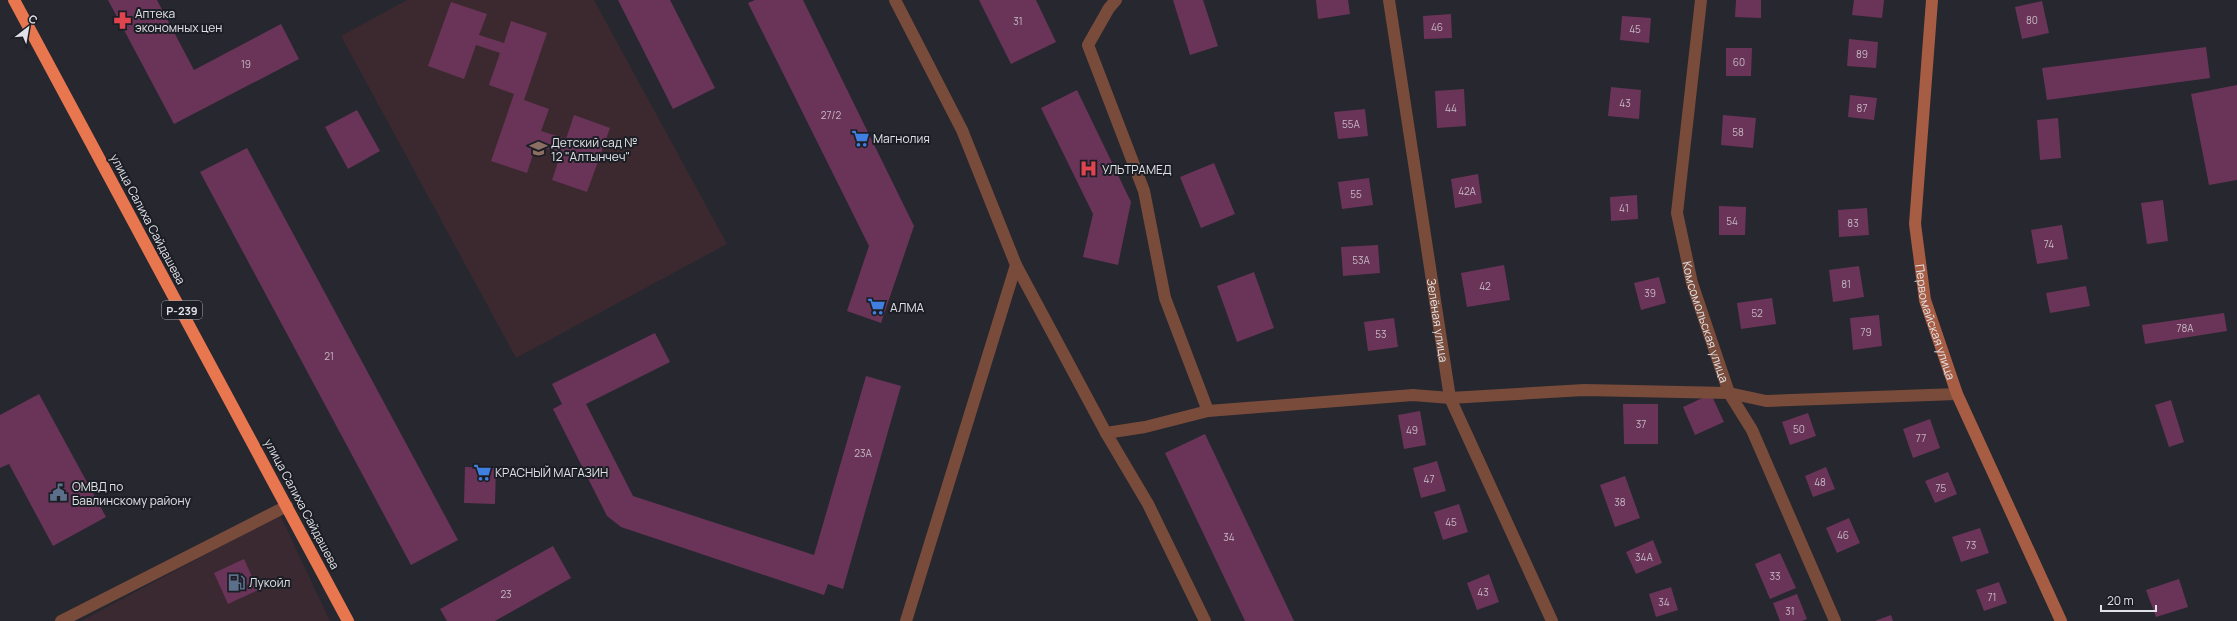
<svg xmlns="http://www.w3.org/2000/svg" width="2237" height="621" font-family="Manrope,sans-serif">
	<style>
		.industrial { fill: #3b2932 }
		.education { fill: #3c292f }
		.building { fill: #6a3458 }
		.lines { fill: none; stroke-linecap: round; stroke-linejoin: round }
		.street { stroke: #794b3b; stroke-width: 12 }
		.secondary { stroke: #a65d44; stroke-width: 12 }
		.highway { stroke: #e8764f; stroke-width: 12 }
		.labels { text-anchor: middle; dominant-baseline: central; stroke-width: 4; stroke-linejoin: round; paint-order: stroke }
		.number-label { font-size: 10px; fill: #c3b6c3 }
		.shield { fill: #1c1e25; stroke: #a6a7ad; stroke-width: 1 }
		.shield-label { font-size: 11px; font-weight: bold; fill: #e1e2e7 }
		.poi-label { font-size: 12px; fill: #e1e2e7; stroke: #1c1e25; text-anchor: start }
		.street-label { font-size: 12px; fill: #e1e2e7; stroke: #1c1e25 }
	</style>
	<rect width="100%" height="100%" fill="#26272f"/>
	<!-- industrial -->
	<path class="industrial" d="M280,515L330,621H81Z"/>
	<!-- education -->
	<path class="education" d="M407,0H594L727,244L516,358L341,36Z"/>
	<!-- building -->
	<path class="building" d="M108,0H157L194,70L281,24L299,59L174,124Z
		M618,0H670L715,88L673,109Z
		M755,0H803L914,226L881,323L847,311L869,246L748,3Z
		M979,0H1036L1056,42L1011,64Z
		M1173,0H1203L1218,46L1190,55Z
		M1316,0H1348L1350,14L1318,19Z
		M1736,0H1761V18L1735,17Z
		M1854,0H1884L1882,18L1852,15Z
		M2042,1L2049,33L2022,39L2015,7Z
		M451,2L487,14L479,35L504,43L511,21L547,33L524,100L549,109L541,131L566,139L574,115L610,128L587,192L552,180L561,153L536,145L527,173L491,161L514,94L489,85L500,53L476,45L464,79L428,66Z
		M1451,14L1452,38L1424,39L1423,16Z
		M1622,16L1651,18L1649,43L1620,40Z
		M1849,39L1878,42L1876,68L1847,66Z
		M2206,47L2210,78L2047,100L2042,68Z
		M1726,48H1752L1751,76H1726Z
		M2237,85V180L2209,185L2191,94Z
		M1611,87L1641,90L1639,119L1608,116Z
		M1464,89L1466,126L1437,128L1435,91Z
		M1077,90L1131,202L1118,265L1083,257L1093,214L1041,108Z
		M1850,95L1877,98L1874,120L1848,117Z
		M1365,109L1368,136L1338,139L1334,112Z
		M357,110L380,151L348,169L325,127Z
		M1723,115L1756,118L1753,148L1721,145Z
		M2058,118L2061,158L2040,160L2037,120Z
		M247,148L458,540L411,565L200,172Z
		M1214,163L1235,214L1201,228L1180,177Z
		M1478,174L1482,203L1455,208L1451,179Z
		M1369,178L1373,205L1342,209L1338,182Z
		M1637,195L1638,219L1611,221L1610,197Z
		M2163,200L2168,241L2147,244L2141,203Z
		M1719,206L1746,207L1745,235H1719Z
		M1867,208L1869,235L1839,237L1838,210Z
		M2062,225L2068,259L2037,264L2031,230Z
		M1378,245L1380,273L1343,276L1341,247Z
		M1504,265L1510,300L1467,307L1461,273Z
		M1859,266L1864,297L1833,302L1829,270Z
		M1254,272L1274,328L1237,342L1217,286Z
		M1659,277L1666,303L1641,310L1634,283Z
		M2086,286L2090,306L2050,313L2046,293Z
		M1772,298L1776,324L1741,329L1737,303Z
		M2224,313L2227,331L2145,344L2142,325Z
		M1879,315L1882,346L1853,350L1850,318Z
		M1394,318L1398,347L1368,351L1364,322Z
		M655,333L670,362L586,404L633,496L814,555L866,376L901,386L843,589L828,584L824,595L621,527L607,516L553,409L562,404L552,384Z
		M39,394L106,517L53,546L9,464L0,468V415Z
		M1711,394L1724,422L1695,435L1683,407Z
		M2171,400L2184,442L2169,447L2155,405Z
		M1623,404H1658V444H1624Z
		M1420,411L1426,445L1404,449L1398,415Z
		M1808,413L1816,436L1790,445L1782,422Z
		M1930,419L1940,448L1913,458L1903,429Z
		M1205,434L1294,621H1245L1165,453Z
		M1437,461L1446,491L1421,498L1413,468Z
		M465,467L496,468L495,504L464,503Z
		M1826,467L1835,489L1813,497L1805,476Z
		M1948,472L1957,494L1935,503L1925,481Z
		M1625,476L1640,518L1615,527L1600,485Z
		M1459,504L1468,532L1443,540L1434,512Z
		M1849,518L1860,543L1837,553L1826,528Z
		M1980,528L1989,553L1961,562L1952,537Z
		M1653,540L1662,563L1636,574L1626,552Z
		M553,546L571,578L495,621H447L440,609Z
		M1780,553L1796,588L1770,599L1755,564Z
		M244,559L258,590L228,604L214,573Z
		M1489,574L1499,602L1477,610L1467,583Z
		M2179,579L2188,607L2156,617L2146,590Z
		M1999,582L2007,603L1984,611L1976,590Z
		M1671,587L1678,610L1656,617L1649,594Z
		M1797,594L1807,619L1802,621H1780L1773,603Z
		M1891,615L1893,621H1875Z"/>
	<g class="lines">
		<!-- street -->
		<g class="street">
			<path d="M895,0L962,130L1016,265L906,621"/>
			<path d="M1116,0L1109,8L1088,45L1144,191L1165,298L1208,411"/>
			<path id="s1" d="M1389,0L1450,398L1552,621"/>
			<path id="s2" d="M1701,0L1677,213L1692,283L1729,393L1752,430L1835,621"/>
			<path d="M1016,265L1106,433L1145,427L1208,411L1413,395L1450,398L1584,390L1729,393L1766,401L1957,394"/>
			<path d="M1106,433L1148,504L1205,621"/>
			<path d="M61,621L287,506"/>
		</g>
		<!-- secondary -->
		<path class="secondary" id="s3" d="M1932,0L1915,224L1925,300L1957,394L2061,621"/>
		<!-- highway -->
		<path class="highway" d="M14,0L348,621"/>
	</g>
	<!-- icons -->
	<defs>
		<symbol id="pharmacy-bare" viewBox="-9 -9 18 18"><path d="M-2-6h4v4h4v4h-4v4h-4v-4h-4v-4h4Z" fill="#e0444e" stroke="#1c1e25" stroke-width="2.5" paint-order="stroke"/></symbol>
		<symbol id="supermarket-bare" viewBox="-9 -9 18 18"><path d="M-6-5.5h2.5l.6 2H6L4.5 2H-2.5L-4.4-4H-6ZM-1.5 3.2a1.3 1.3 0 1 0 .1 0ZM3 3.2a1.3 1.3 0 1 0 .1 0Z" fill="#3f7fe0" stroke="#1c1e25" stroke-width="2.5" paint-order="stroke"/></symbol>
		<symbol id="school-bare" viewBox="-9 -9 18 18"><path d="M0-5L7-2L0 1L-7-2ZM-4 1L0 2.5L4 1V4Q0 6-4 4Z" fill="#8d6e63" stroke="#1c1e25" stroke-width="2.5" paint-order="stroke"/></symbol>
		<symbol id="hospital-bare" viewBox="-9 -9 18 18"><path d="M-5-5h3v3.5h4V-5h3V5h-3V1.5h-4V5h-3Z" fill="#e0444e" stroke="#1c1e25" stroke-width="2.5" paint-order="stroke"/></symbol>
		<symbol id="civic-bare" viewBox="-9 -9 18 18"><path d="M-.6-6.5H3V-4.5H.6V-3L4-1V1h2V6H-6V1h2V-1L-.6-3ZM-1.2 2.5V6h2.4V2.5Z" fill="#5c6f8a" stroke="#1c1e25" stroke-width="2.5" paint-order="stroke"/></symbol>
		<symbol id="fuel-bare" viewBox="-9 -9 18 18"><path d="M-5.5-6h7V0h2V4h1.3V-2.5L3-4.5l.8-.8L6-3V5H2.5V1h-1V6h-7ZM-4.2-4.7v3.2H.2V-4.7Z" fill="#5c6f8a" stroke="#1c1e25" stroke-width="2.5" paint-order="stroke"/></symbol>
	</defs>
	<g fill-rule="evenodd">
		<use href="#pharmacy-bare" x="110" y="8" width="25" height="25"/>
		<use href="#supermarket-bare" x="848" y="126" width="25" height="25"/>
		<use href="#school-bare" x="526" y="136" width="25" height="25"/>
		<use href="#hospital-bare" x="1076" y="156" width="25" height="25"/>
		<use href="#supermarket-bare" x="864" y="294" width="25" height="25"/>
		<use href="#supermarket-bare" x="470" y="460" width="25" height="25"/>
		<use href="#civic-bare" x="46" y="480" width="25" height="25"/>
		<use href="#fuel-bare" x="224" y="570" width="25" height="25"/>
	</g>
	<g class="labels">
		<!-- number labels -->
		<g class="number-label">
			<text x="2032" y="20">80</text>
			<text x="1018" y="21">31</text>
			<text x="1437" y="27">46</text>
			<text x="1635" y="29">45</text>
			<text x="1862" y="54">89</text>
			<text x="1739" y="62">60</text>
			<text x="246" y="64">19</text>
			<text x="1625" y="103">43</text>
			<text x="1451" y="108">44</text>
			<text x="1862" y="108">87</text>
			<text x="831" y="115">27/2</text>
			<text x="1351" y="124">55А</text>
			<text x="1738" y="132">58</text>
			<text x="1467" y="191">42А</text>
			<text x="1356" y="194">55</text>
			<text x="1624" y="208">41</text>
			<text x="1732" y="221">54</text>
			<text x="1853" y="223">83</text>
			<text x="2049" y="244">74</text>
			<text x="1361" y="260">53А</text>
			<text x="1846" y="284">81</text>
			<text x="1485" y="286">42</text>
			<text x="1650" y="293">39</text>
			<text x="1757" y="313">52</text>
			<text x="2185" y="328">78А</text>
			<text x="1866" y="332">79</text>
			<text x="1381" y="334">53</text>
			<text x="329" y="356">21</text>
			<text x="1641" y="424">37</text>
			<text x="1799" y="429">50</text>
			<text x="1412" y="430">49</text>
			<text x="1921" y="438">77</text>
			<text x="863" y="453">23А</text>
			<text x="1429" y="479">47</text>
			<text x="1820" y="482">48</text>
			<text x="1941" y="488">75</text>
			<text x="1620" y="502">38</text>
			<text x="1451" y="522">45</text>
			<text x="1843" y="535">46</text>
			<text x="1229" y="537">34</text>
			<text x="1971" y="545">73</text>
			<text x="1644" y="557">34А</text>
			<text x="1775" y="576">33</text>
			<text x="1483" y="592">43</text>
			<text x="506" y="594">23</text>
			<text x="1992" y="597">71</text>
			<text x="1664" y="602">34</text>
			<text x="1790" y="611">31</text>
		</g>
		<!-- shield labels -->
		<rect class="shield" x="162" y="301" width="40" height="18" rx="3"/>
		<g class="shield-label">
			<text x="182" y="310">Р-239</text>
		</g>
		<!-- poi labels -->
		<g class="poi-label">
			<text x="135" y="13">Аптека<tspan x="135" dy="14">экономных цен</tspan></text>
			<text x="873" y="138">Магнолия</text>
			<text x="551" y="142">Детский сад №<tspan x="551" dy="14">12 "Алтынчеч"</tspan></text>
			<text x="1102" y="169">УЛЬТРАМЕД</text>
			<text x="890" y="307">АЛМА</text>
			<text x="495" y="472">КРАСНЫЙ МАГАЗИН</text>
			<text x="72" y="486">ОМВД по<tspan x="72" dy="14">Бавлинскому району</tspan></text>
			<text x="249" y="582">Лукойл</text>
		</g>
		<!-- street labels -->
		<g class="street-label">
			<text transform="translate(148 219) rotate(62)">улица Салиха Сайдашева</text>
			<text stroke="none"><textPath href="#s1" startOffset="324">Зелёная улица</textPath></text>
			<text stroke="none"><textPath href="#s2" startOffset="327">Комсомольская улица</textPath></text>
			<text stroke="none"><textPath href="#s3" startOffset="325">Первомайская улица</textPath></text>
			<text transform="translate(302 504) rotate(62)">улица Салиха Сайдашева</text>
		</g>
	</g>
	<!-- north arrow -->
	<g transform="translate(28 28) rotate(31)" stroke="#1c1e25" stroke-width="3" paint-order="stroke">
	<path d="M0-3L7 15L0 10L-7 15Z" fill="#e1e2e7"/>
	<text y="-6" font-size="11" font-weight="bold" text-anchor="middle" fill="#e1e2e7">С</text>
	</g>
	<!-- scale -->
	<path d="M2101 605v6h55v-6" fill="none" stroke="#e1e2e7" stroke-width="2"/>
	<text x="2107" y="605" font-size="12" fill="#e1e2e7" stroke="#1c1e25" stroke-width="3" paint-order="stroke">20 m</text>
</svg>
